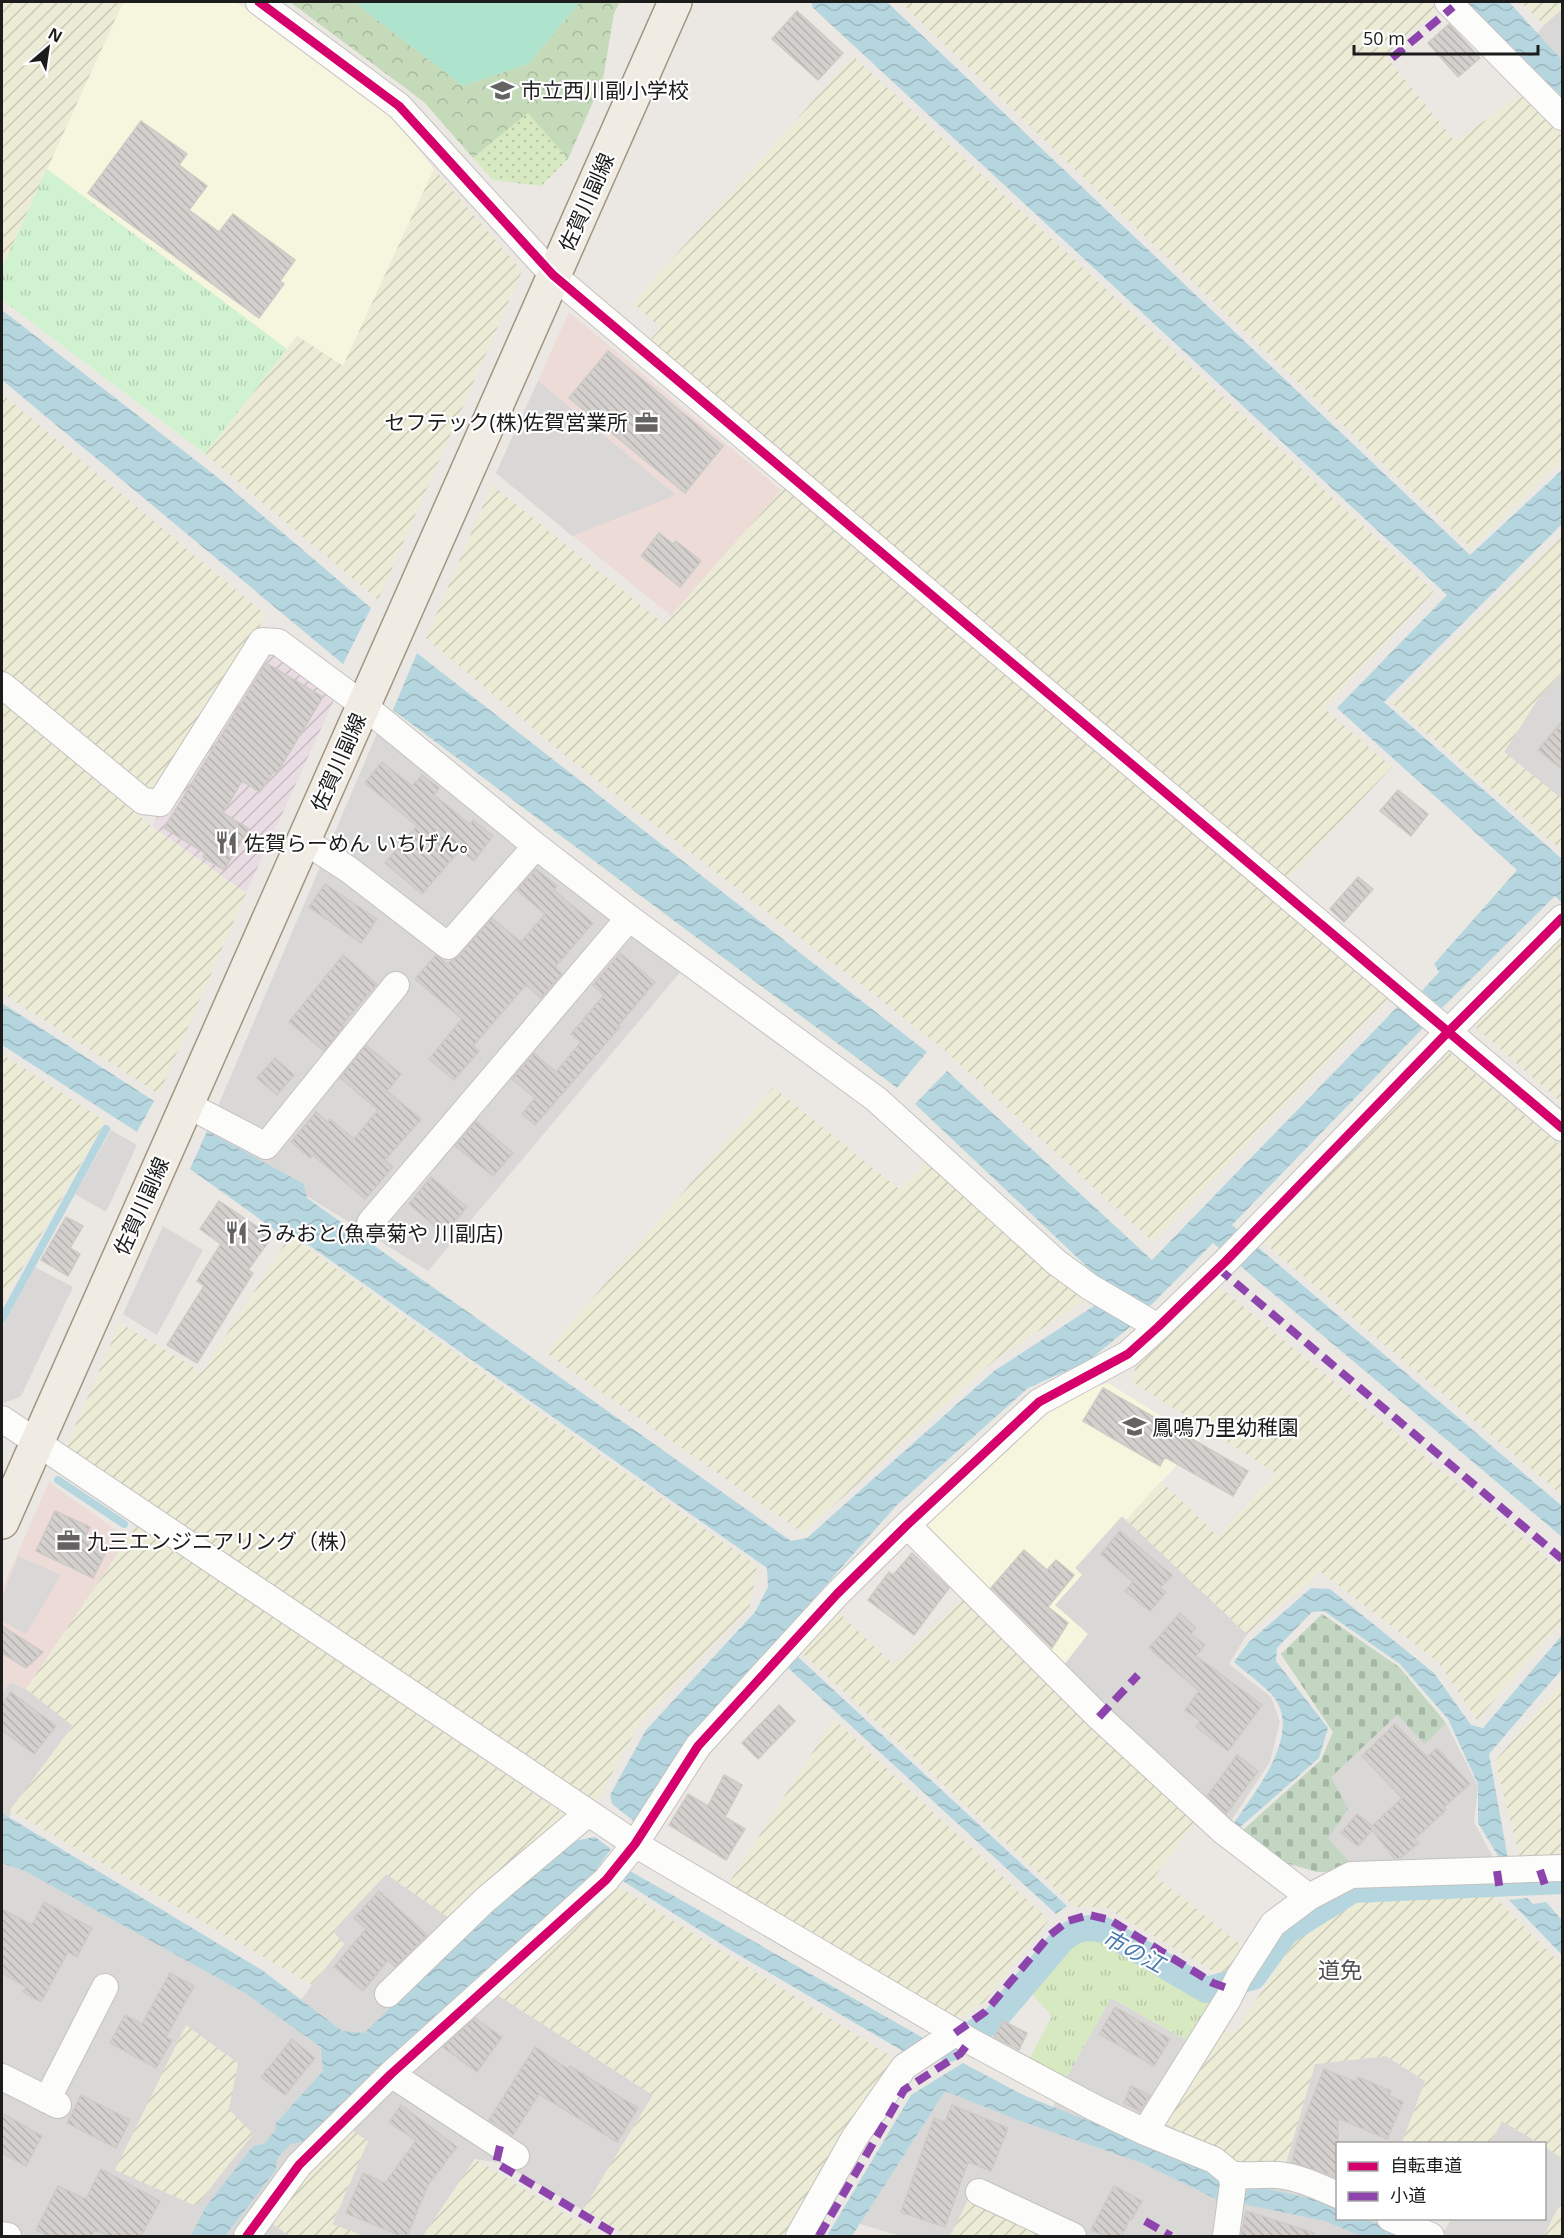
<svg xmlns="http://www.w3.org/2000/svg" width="1564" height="2238" font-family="'Open Sans','Noto Sans JP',sans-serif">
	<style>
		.residential { fill: #dad8d6 }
		.commercial { fill: #eddbd8 }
		.industrial { fill: url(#industrial-furrows) }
		.education { fill: #f6f5dd }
		.religious { fill: #d9d8d6 }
		.farmland { fill: url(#farmland-furrows) }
		.grass { fill: url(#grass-tufts) }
		.forest { fill: url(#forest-crowns) }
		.cemetery { fill: url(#cemetery-stones) }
		.park { fill: url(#park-tufts) }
		.garden { fill: url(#garden-dots) }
		.pitch { fill: #aee3cd }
		.water { fill: url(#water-waves) }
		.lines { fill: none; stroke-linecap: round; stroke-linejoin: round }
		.stream { stroke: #b6d6df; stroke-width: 8 }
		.canal { stroke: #b6d6df; stroke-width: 26 }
		.building { fill: url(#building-back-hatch); stroke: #cecac5; stroke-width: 1.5 }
		.minor-casing { stroke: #c3c2c0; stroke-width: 28 }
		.primary-casing { stroke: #a09681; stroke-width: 36 }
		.minor { stroke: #fcfcfb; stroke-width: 26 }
		.primary { stroke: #f0ebe3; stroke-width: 33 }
		.quiet { stroke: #8e44ad; stroke-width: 8; stroke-dasharray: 15 8; stroke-linecap: butt }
		.cycleway-casing { stroke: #fff; stroke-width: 13 }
		.cycleway { stroke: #d6006c; stroke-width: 9 }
		.labels { text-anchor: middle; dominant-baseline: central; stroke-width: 4.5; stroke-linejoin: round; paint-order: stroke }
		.poi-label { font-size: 21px; fill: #1c1c1c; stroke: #fff; text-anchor: start }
		.street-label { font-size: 21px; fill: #1c1c1c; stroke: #fff }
		.water-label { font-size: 22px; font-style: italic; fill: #4779ad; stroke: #fff }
		.neighbourhood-label { font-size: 22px; fill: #4f4f4f; stroke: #fff }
	</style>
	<defs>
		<pattern id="industrial-furrows" width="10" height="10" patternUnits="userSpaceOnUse" patternTransform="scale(1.5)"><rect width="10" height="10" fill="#e9dce3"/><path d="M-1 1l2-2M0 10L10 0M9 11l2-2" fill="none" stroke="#c7bcc2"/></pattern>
		<pattern id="farmland-furrows" width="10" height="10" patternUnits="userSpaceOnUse" patternTransform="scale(1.5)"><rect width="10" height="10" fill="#ebebd6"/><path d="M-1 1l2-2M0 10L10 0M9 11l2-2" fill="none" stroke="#c9c9b7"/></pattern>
		<pattern id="grass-tufts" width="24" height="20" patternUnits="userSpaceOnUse" patternTransform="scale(1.5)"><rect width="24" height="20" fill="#d7e9c1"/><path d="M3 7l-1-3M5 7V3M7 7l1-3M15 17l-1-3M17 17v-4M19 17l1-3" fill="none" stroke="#b8c7a5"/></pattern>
		<pattern id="forest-crowns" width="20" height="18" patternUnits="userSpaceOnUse" patternTransform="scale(1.5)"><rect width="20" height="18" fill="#c4dab8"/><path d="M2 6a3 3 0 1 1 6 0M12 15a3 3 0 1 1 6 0" fill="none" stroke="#a8ba9e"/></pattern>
		<pattern id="cemetery-stones" width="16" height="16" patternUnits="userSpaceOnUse" patternTransform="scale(1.5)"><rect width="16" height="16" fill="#c2d6c2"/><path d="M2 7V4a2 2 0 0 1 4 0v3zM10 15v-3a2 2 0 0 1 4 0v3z" fill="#a6b7a6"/></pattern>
		<pattern id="park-tufts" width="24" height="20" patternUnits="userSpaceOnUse" patternTransform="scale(1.5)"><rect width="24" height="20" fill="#d1f2d1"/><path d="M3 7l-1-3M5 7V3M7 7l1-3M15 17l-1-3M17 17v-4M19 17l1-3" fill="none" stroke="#b3cfb3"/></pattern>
		<pattern id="garden-dots" width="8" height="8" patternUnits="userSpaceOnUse" patternTransform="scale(1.5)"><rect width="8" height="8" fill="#d7e9c1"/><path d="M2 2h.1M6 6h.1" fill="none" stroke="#b8c7a5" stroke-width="1.8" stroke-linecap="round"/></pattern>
		<pattern id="water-waves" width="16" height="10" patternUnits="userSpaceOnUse" patternTransform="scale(1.5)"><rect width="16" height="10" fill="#b6d6df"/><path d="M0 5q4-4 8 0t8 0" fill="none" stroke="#9cb7bf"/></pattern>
		<pattern id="building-back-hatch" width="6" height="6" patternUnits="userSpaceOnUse" patternTransform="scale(1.5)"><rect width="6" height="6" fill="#d3d0cd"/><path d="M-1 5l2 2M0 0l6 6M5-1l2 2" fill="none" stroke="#b5b2af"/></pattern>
	</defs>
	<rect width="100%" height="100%" fill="#ebe8e4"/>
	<!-- residential -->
	<path class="residential" d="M1562,9V72L1534,38L1544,25Z
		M1562,672V799L1504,752L1538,699Z
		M380,726L683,969L428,1271L206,1134Z
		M1122,1516L1247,1634L1229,1664L1271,1697L1280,1722L1270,1762L1229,1824L1060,1670L1054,1605L1081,1575L1075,1568Z
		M10,1682L26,1689L73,1725L11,1810L2,1844L293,2010L344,1944L332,1931L386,1874L454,1921L499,1996L653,2095L583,2210L502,2163L475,2159L423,2236H364L332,2225L368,2141L267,2220L290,2236H26L2,2227V1693Z
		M1111,1998L1192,2043L1165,2123L1238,2164L1284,2170L1315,2064L1386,2056L1425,2081L1402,2143L1338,2144V2218L1418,2219L1445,2230L1451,2219L1544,2218L1545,2147L1562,2158V2200L1544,2236H1060L971,2196L950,2236H900L850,2221L944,2080L1048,2118L1065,2080Z
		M1502,2121L1539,2143L1490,2144Z"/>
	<!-- commercial -->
	<path class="commercial" d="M569,312L781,490L671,616L496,473Z
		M49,1482L128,1539L26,1689L10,1682L2,1693V1589Z"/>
	<!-- industrial -->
	<path class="industrial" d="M269,642L334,700L246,893L152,826Z"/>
	<!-- education -->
	<path class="education" d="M123,2H236L393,118L434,169L343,366L297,336L205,454L2,300V268Z
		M1108,1383L1200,1440L1126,1520L1122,1516L1075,1568L1082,1575L1055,1605L1088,1634L1060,1670L917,1523L1034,1416L1072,1395Z"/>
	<!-- religious -->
	<path class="religious" d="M538,381L676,495L572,536L496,473Z
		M111,1130L137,1145L106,1212L75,1194Z
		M163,1226L203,1250L157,1335L123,1314Z
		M35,1267L73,1287L21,1396L2,1404V1328Z
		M18,1556L61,1575L26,1634L2,1621V1599Z
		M1322,1614L1399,1667L1446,1723L1478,1786L1474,1822L1497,1865L1317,1872L1242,1831L1321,1760L1333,1732L1281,1654Z
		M534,2109L615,2156L583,2210L502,2163Z
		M1120,2158L1222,2207L1216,2236H1090L1081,2232Z"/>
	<!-- farmland -->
	<path class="farmland" d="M2,2H123L2,268Z
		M900,2H1315L1319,6L1325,2H1430L1438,10L1385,55L1455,141L1522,95L1562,136V461L1471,548Z
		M1521,2H1562V9L1544,25Z
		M853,56L1434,591L1324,708L1392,767L1288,878L650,340L661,328L633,303Z
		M434,169L522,271L378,600L205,454L297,336L343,366Z
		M2,394L266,615L154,801L2,675Z
		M492,485L664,624L785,486L1389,997L1153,1242L940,1046L566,756L426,638Z
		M1562,535V672L1538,699L1504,752L1562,799V851L1392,703Z
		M2,702L151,826L246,893L159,1094L2,993Z
		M1562,934V1103L1472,1024Z
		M1449,1052L1562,1147V1495L1263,1242Z
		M2,1054L105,1121L2,1304Z
		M773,1087L899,1189L928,1162L1084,1301L996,1359L803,1533L546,1353Z
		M290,1236L757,1566L750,1606L639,1724L595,1805L65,1449L120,1323L202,1372Z
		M1216,1284L1562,1570V1622L1477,1720L1438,1662L1321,1572L1247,1634L1126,1520L1161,1481L1218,1536L1276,1473L1131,1381L1140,1356Z
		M137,1525L571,1819L454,1921L386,1874L333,1931L344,1944L312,1985L10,1810L73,1726L26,1689Z
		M962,1599L1198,1818L1155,1876L1245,1948L1224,1978L1105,1907H1075L800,1651L838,1612L894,1665Z
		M1562,1682V1856L1521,1863L1495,1761Z
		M834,1719L1049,1920L984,2002L953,2022L725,1889Z
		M619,1887L894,2058L849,2125L788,2236H628L583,2210L653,2095L499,1996Z
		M1495,1897L1562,1965V2158L1545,2147L1544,2144L1539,2143L1502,2121L1490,2143H1402L1425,2081L1386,2056L1315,2064L1284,2170L1238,2164L1165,2123L1221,2030L1235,2032L1295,1941L1361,1898Z
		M186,2025L238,2063L229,2109L253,2134L196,2206L115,2170Z
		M349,2128L368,2141L332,2224L364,2236H290L267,2220Z
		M475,2159L602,2236H423Z
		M970,2196L1060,2236H950Z
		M1562,2200V2236H1544Z"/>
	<!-- grass -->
	<path class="grass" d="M1098,1934L1215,2002L1192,2043L1111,1998L1065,2080L1029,2060L1052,2016L1030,1992L1077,1937Z"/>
	<!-- forest -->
	<path class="forest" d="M290,2H354L463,86L528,64L580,2H620L614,13L603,79L568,159L527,114L473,158L424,102Z"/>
	<!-- cemetery -->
	<path class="cemetery" d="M1322,1614L1399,1667L1446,1723L1425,1744L1397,1715L1331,1777L1348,1809L1328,1838L1357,1871L1317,1872L1282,1862L1242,1831L1321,1760L1333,1732L1281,1654Z"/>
	<!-- park -->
	<path class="park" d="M47,169L287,349L205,454L2,300V268Z"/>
	<!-- garden -->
	<path class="garden" d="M528,113L568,159L541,186L493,180L473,158Z"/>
	<!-- pitch -->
	<path class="pitch" d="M354,2H580L528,64L463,86Z"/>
	<!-- water -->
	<path class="water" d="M812,2H887L1470,555L1562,470V524L1384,702L1562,859V903L1555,896L1442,1008L1422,991L1439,972L1434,964L1517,870L1337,708L1447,595L812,7Z
		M1467,2H1509L1562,60V97Z
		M2,310L221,480L371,608L343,664L2,380Z
		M417,653L927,1052L897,1088L393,710Z
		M2,1003L154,1101L137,1132L2,1045Z
		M1399,1005L1424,1027L1232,1225L1562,1506V1537L1213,1243L1149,1307L1102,1281L915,1104L947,1071L1152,1260Z
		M207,1131L304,1184L307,1198L791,1541L807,1538L994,1371L1100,1302L1135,1323L1087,1362L1028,1388L897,1505L687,1741L635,1822L612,1804L610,1795L646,1730L755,1612L768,1587L767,1568L293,1234L282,1235L190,1169Z
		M1311,1588L1330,1589L1434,1673L1471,1725L1483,1728L1562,1635V1669L1489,1754L1508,1859H1500L1478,1823V1784L1448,1719L1400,1664L1324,1611L1312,1612L1277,1648L1276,1661L1328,1728L1319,1758L1238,1829L1232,1826C1253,1794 1304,1734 1273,1696C1262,1684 1246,1673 1234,1662L1249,1642Z
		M797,1656L1067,1906L1056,1914L787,1667Z
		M2,1813L262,1970L342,2031L364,2033L493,1909L574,1841L595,1837L611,1849L594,1873L412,2036L307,2141L291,2144L278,2157L275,2171L225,2236H191L205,2208L253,2146L264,2144L275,2131L276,2123L323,2071L321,2047L245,1993L25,1871L2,1863Z
		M630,1871L925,2039L906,2053L732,1951L623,1881Z
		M1527,1898L1533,1904L1546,1902L1562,1920V1955L1509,1900Z
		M963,2063L1023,2095L1193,2162L1220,2180L1218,2200L1142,2163L1018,2120L945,2091L852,2236H827L911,2095Z
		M1260,2187L1321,2201L1337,2207L1338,2218L1365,2219L1409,2236H1361L1325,2221L1243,2204L1245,2191Z"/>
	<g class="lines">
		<!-- stream -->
		<path class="stream" d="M2,1319L106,1129
			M58,1480L124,1524"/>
		<!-- canal -->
		<path class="canal" d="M949,2049L995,2019L1063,1939C1078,1928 1086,1926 1104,1930L1206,1990L1253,1977L1286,1932L1353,1890L1562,1881"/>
	</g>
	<!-- building -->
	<path class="building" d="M797,11L843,53L818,80L772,39Z
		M1449,24L1480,58L1458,77L1428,43Z
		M141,121L187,154L179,165L207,186L189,210L219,232L233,214L295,260L280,281L284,284L259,318L88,193Z
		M608,351L723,446L685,493L569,398Z
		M659,533L673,544L676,541L701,561L680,587L641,556Z
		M266,663L323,697L277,773L274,771L260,792L242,781L223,813L249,829L224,870L203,857L205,853L164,828Z
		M1563,720V770L1538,750Z
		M382,762L412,786L422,775L439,788L434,795L470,824L473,820L493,836L474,861L460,850L422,894L385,863L417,826L365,783Z
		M1398,790L1428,814L1411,836L1380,811Z
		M536,869L557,886L554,890L593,923L555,967L562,974L541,998L526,985L473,1046L479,1051L454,1080L429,1059L462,1019L415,979L436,955L447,964L459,956L492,918L521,942L545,914L517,890Z
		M1358,877L1373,889L1344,922L1330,909Z
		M325,884L377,919L361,943L309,907Z
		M620,953L655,982L618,1026L620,1027L535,1125L522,1114L535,1098L512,1079L534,1053L556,1072L581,1042L571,1034L604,995L593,985Z
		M343,955L377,984L342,1025L344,1026L324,1051L289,1022Z
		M366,1045L401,1074L387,1091L421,1119L385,1160L393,1167L365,1199L313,1155L310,1158L291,1142L316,1112L328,1122L330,1119L354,1139L378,1110L340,1078Z
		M275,1058L294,1075L277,1095L257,1078Z
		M476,1121L513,1153L493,1176L455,1146Z
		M431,1177L467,1207L444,1234L409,1204Z
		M219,1201L272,1237L248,1270L253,1273L197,1363L167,1345L204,1286L197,1281L221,1244L200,1229Z
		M66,1217L83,1226L70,1248L80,1254L68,1276L41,1260Z
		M1103,1388L1248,1471L1233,1496L1165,1457L1160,1466L1083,1421Z
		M55,1511L90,1527L86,1535L109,1546L93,1578L36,1551Z
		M1120,1531L1172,1575L1160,1588L1166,1592L1150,1611L1125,1591L1133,1582L1101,1554Z
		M1024,1550L1047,1570L1056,1560L1074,1575L1048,1607L1068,1623L1052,1648L991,1588Z
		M912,1553L949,1588L914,1635L868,1600L889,1572L893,1575Z
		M1180,1613L1196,1628L1191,1634L1205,1645L1196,1656L1262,1705L1228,1751L1196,1727L1200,1721L1185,1710L1199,1691L1149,1648Z
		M2,1626L43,1652L26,1668L2,1653Z
		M11,1692L56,1726L34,1754L2,1730V1704Z
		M779,1705L795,1721L758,1759L742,1743Z
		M1395,1724L1427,1757L1437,1748L1470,1784L1444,1807L1446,1810L1415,1839L1419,1843L1400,1858L1395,1859L1372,1830L1358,1846L1341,1833L1357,1814L1372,1826L1402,1798L1362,1756Z
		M1237,1755L1258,1771L1226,1814L1207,1796Z
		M724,1775L742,1785L725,1817L745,1829L726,1860L669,1825L688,1794L708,1806Z
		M379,1891L427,1935L395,1967L388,1960L363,1991L334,1967L366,1929L354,1918Z
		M44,1902L92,1928L77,1957L68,1952L41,2002L23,1992L26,1987L2,1973V1909L32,1925Z
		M170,1973L194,1986L166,2037L172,2040L156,2068L110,2043L125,2015L142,2024Z
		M1115,2007L1170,2039L1154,2066L1099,2034Z
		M475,2018L502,2037L477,2072L443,2047Z
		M1003,2021L1027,2033L1019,2050L994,2037Z
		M292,2039L315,2058L285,2095L261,2077Z
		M535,2047L568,2069L570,2066L638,2108L617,2142L539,2094L513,2135L489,2120Z
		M1324,2069L1356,2082L1358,2077L1391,2091L1388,2095L1403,2102L1387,2139L1338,2118V2178L1292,2162L1301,2127Z
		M1131,2086L1150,2095L1140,2111L1124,2103Z
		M81,2095L130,2120L116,2148L67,2123Z
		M401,2105L457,2147L428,2185L407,2236H401L346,2213L363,2173L385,2183L416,2141L389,2122Z
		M952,2105L1008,2128L991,2171L968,2162L945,2227L901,2212L934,2118L945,2122Z
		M2,2113L42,2136L26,2166L2,2153Z
		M101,2169L160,2201L141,2236H109L95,2230L92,2236H49L36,2230L58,2186L86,2199Z
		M1114,2186L1142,2201L1132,2219L1130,2218L1122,2236H1105L1091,2230Z
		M1246,2211L1314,2233L1313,2236H1241Z"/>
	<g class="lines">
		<defs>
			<path id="minor" d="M259,2L399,106L553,275L1562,1128
				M1448,2L1562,117
				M2,685L143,801L160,803L262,641L278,642L363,705L536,846L629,918L876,1099L1056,1262L1090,1287L1158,1327
				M303,840L348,869L448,946L536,846
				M186,1104L266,1146L396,985
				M370,1223L629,918
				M2,1419L635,1844L970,2041L1095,2108L1145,2132L1214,2160L1231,2174L1233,2184L1226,2236
				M907,1525L1099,1717L1223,1831L1309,1897
				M388,1994L485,1900L587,1814
				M391,2074L516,2156
				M2,2077L58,2105
				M47,2100L105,1987
				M1145,2132L1228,1999L1239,1977L1273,1924L1309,1897L1351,1875L1562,1868
				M1231,2174C1247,2177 1262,2174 1278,2175C1299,2177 1319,2187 1338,2195
				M979,2192L1073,2236
				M1390,2218L1431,2236
				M2,2235L8,2236
				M247,2236L299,2165L391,2074L606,1880L635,1844L698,1746L837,1594L907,1525L1039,1402L1128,1354L1158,1327L1226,1261L1448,1032L1562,918
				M799,2236L855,2137L904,2067L955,2033"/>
			<path id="primary" d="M2,1522L675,2"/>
		</defs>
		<!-- minor casing -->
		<use href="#minor" class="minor-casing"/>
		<!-- primary casing -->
		<use href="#primary" class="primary-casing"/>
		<!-- minor -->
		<use href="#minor" class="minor"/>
		<!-- primary -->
		<use href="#primary" class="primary"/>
		<!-- quiet -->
		<path class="quiet" d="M1392,58L1453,7
			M1218,1268L1562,1559
			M1099,1717L1138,1675
			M1540,1870L1546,1888
			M1497,1871L1500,1891
			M955,2033L985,2012L1050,1935L1068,1921L1089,1915L1110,1920L1213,1983L1232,1990
			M500,2146L496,2163L619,2236
			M1145,2221L1171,2236
			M819,2236L904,2090L960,2054L970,2041"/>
		<defs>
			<path id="cycleway" d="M259,2L399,106L553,275L1562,1128
				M247,2236L299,2165L391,2074L606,1880L635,1844L698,1746L837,1594L907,1525L1039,1402L1128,1354L1158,1327L1226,1261L1448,1032L1562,918"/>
		</defs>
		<!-- cycleway casing -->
		<use href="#cycleway" class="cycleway-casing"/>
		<!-- cycleway -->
		<use href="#cycleway" class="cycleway"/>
	</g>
	<!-- icons -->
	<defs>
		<symbol id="school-bare" viewBox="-9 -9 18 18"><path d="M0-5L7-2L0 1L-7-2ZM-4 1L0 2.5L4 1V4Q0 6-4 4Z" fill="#646362" stroke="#fff" stroke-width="2.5" paint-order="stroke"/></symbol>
		<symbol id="office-bare" viewBox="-9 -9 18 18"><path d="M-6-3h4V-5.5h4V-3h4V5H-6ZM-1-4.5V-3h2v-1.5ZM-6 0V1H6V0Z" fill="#646362" stroke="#fff" stroke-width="2.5" paint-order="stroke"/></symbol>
		<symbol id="restaurant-bare" viewBox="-9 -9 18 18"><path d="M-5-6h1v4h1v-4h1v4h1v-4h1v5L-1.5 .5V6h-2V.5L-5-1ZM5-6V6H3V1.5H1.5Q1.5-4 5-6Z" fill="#646362" stroke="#fff" stroke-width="2.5" paint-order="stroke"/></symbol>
	</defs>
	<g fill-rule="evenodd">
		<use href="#school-bare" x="486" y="74" width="33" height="33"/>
		<use href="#office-bare" x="630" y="406" width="33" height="33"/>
		<use href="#restaurant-bare" x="210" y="826" width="33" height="33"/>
		<use href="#restaurant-bare" x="220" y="1216" width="33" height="33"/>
		<use href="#school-bare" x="1118" y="1410" width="33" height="33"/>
		<use href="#office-bare" x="52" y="1524" width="33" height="33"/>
	</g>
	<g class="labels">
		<!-- poi labels -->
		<g class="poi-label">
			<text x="521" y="90">市立西川副小学校</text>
			<text x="628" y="422" text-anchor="end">セフテック(株)佐賀営業所</text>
			<text x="244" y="843">佐賀らーめん いちげん。</text>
			<text x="254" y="1233">うみおと(魚亭菊や 川副店)</text>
			<text x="1152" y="1427">鳳鳴乃里幼稚園</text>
			<text x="87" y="1541">九三エンジニアリング（株）</text>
		</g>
		<!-- street labels -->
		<g class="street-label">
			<text transform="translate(586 202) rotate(-66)">佐賀川副線</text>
			<text transform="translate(338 762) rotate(-66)">佐賀川副線</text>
			<text transform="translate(141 1206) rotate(-66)">佐賀川副線</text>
		</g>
		<!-- water labels -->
		<g class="water-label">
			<text transform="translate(1134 1950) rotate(28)">市の江</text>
		</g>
		<!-- neighbourhood labels -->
		<g class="neighbourhood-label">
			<text x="1340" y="1969">道免</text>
		</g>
	</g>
	<!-- border -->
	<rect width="1564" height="2238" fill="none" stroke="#1c1c1c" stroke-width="6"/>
	<!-- legend -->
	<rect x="1336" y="2142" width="210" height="78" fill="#ffffff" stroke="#a4a4a4" stroke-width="1.5"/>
	<rect x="1348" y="2162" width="30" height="9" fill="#d6006c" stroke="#a4a4a4" stroke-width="1.5"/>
	<text x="1390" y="2172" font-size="18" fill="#1c1c1c">自転車道</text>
	<rect x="1348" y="2192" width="30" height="9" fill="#8e44ad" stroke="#a4a4a4" stroke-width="1.5"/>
	<text x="1390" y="2202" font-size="18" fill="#1c1c1c">小道</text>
	<!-- north arrow -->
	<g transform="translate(48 48) rotate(29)" stroke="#ffffff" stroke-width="4.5" paint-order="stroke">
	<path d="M0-4.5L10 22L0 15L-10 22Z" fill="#1c1c1c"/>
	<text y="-9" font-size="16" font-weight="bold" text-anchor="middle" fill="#1c1c1c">N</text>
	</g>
	<!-- scale -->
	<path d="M1354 45v9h184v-9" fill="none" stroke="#1c1c1c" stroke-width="3"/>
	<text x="1363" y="45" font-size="18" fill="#1c1c1c" stroke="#ffffff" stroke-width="4.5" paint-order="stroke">50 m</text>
</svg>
